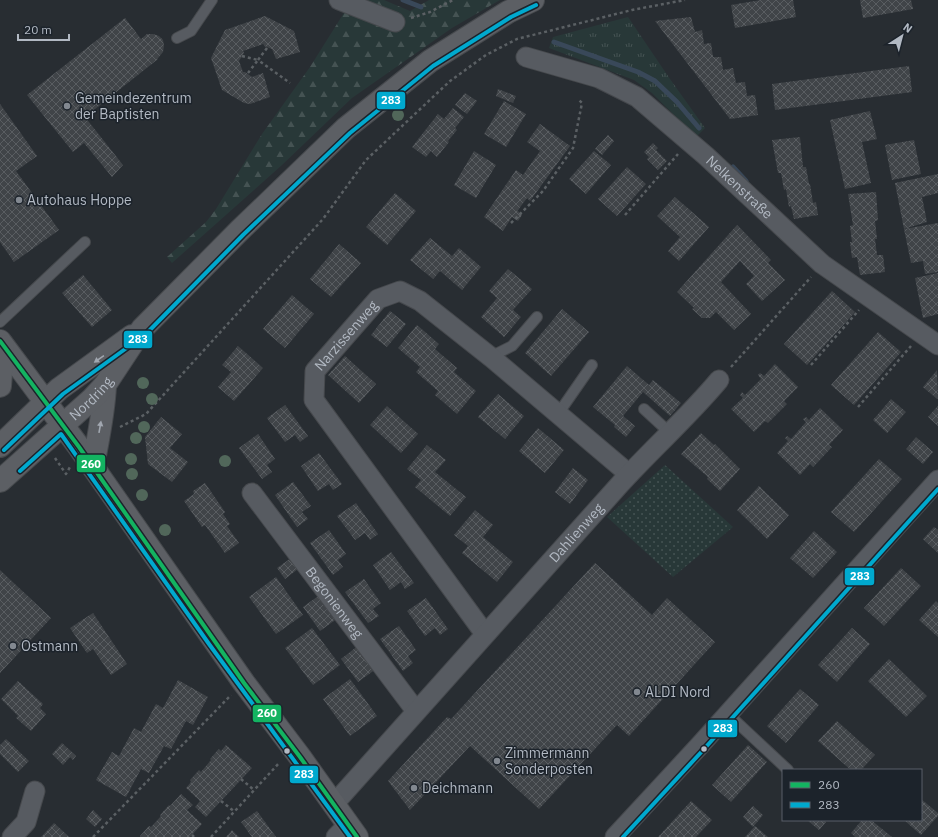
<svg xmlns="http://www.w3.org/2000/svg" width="938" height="837" font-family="'IBM Plex Sans',sans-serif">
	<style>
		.grass { fill: url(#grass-tufts) }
		.forest { fill: url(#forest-firs) }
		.park { fill: url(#park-dots) }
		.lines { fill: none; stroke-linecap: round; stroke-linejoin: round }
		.stream { stroke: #394859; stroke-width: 5 }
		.building { fill: url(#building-cross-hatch) }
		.lane-casing { stroke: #46494d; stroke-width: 12 }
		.street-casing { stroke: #46494d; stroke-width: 21 }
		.secondary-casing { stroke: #46494d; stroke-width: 24 }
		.path { stroke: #5b6064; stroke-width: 2.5; stroke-dasharray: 3 3; stroke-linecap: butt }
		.lane { stroke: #575b61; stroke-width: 10 }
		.street { stroke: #575b61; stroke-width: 19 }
		.secondary { stroke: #5c5f64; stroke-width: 22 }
		.bus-1-casing { stroke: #1c232b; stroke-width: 7 }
		.bus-2-casing { stroke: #1c232b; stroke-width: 7 }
		.bus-1 { stroke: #13b361; stroke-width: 4 }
		.bus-2 { stroke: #00a9ce; stroke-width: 4 }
		.tree { fill: #51675a }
		.oneway { fill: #a1a7b0 }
		.poi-dot { fill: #828890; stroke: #1c232b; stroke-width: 1.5 }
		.bus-dot { fill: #b2b9c3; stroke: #1c232b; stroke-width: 1.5 }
		.labels { text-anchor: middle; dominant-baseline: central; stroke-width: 3; stroke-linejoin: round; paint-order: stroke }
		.poi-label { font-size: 14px; fill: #b2b9c3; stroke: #1c232b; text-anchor: start }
		.street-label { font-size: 14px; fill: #b2b9c3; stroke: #1c232b }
		.line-badge { stroke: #1c232b; stroke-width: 1.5 }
		.badge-label { font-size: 11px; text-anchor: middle; font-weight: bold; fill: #fff }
	</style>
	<defs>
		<pattern id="grass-tufts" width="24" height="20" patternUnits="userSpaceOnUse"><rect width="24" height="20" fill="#283838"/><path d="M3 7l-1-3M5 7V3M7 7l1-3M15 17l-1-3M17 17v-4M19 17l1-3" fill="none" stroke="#455353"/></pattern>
		<pattern id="forest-firs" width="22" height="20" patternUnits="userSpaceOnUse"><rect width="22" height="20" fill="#283838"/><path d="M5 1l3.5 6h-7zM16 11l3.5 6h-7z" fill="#455353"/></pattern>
		<pattern id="park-dots" width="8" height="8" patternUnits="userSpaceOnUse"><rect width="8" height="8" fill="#283838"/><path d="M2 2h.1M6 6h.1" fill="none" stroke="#455353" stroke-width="1.8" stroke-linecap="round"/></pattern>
		<pattern id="building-cross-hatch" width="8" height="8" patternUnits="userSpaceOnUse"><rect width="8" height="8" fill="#404448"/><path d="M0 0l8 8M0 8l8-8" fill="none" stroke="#595d61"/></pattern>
	</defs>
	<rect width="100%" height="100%" fill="#282d32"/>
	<!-- grass -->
	<path class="grass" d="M628,17L670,79L705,128L696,137L652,93L634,80L549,48L553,37Z"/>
	<!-- forest -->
	<path class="forest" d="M352,0H384L410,11L429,0H500L452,28L352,98L282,165L172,263L167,257L206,222L216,209L262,134L310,67Z"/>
	<!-- park -->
	<path class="park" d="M665,465L733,527L673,577L607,517Z"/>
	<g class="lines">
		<!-- stream -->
		<path class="stream" d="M403,0L421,7
			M554,42L638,72L655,81L677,102L699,128
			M733,167L746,181"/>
	</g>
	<!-- building -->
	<path class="building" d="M761,0H793L796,17L735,28L731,5Z
		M860,0H911L913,9L863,18Z
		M265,16L294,31L300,52L276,59L272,49L264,46V45L263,44L243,51L244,53L239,61L243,72H245L252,77L263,73L270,97L250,104L244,103L222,90L211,58L225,30Z
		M691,17L695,32L702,30L704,44L711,43L713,57H721L723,70L733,68L736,83L745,82L747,96L755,95L758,115L730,119L655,21Z
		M125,18L141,39L147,34H153L159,36L163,40L164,46L163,52L157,59H158L85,117L123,165L112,177L84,143L73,152L27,95Z
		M909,66L912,92L775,110L772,84Z
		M498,89L516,96L513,103L496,96Z
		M465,93L477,101L467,114L455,105Z
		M504,101L526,114L506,147L484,134Z
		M0,104L37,156L16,171L59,230L14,262L0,242Z
		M453,108L464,117L455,128L457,130L448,141L449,142L437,157L431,151L426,157L412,147L438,114L444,119Z
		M870,111L877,139L862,142L871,183L845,189L830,120Z
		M540,124L570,146L530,201L527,198L518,210H517L522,215L518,221L512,217L503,231L484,217L516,170L523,175L540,151L527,142Z
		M608,135L614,141L602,155L595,149Z
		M800,137L803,167H806L809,184H810L813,203L816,202L818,215L794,219L791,206L789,207L786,189L784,190L781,173H778L772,140Z
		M914,140L921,174L892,180L885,145Z
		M653,143L658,148L656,150L667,161L658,170L647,159L649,157L644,152Z
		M474,151L496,165L476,198L454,185Z
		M594,151L611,165L586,194L569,179Z
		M627,167L646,184L617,216L598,199Z
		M938,174V193L922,197L927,222L904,229L895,183Z
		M876,192L878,220L875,221L877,239H875L877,255H883L885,272L860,275L857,257L852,258L850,242H852L850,226L853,225L848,194Z
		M395,193L416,211L387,245L366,227Z
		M675,197L709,227L679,261L668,251L680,237L657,216Z
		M938,223V272L925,274L923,261L911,263L904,229Z
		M737,225L771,260L768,263L785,280L762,301L746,284L754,276L740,261L721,282L751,314L734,330L716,312L710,318H702L692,309L694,308L677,292Z
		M430,238L452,256L459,248L481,267L462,290L440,271L433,279L410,260Z
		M339,244L361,263L331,297L310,279Z
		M508,269L532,289L513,310L521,317L504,337L481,317L497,298L489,291Z
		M938,273V314L923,318L915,278Z
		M83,275L112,310L92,327L62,293Z
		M832,291L855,312L807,365L784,344Z
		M292,295L314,314L285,348L263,329Z
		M562,309L589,332L551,376L525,353Z
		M390,311L406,324L387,347L371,335Z
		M417,325L439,344L435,349L457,368L454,372L476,391L457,414L435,395L438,391L416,372L420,367L398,348Z
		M878,332L901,352L854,405L831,385Z
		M238,346L263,368L234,401L218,387L231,372L222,365Z
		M345,356L376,384L359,403L328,375Z
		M775,364L798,387L784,401L787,404L768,423L765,421L754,432L731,409L743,398L740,395L742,392L745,395L761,379L758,375L760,373L764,376Z
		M627,366L649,385L653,380L681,403L670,416L643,392L623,416L635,426L626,437L614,427L615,425L593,407Z
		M937,370L938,398L937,399L923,387Z
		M498,394L524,416L505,439L478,417Z
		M891,399L906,412L887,433L873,420Z
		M285,405L308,436L300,442L295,435L285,442L267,418Z
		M387,406L418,434L401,453L370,425Z
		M938,406V426L928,417Z
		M820,408L843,430L829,445L832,447L813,467L810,464L800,475L777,453L788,441L785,438L787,436L791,439L806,422L803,419L806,417L809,420Z
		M161,417L182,434L170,448L188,462L172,482L148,464L145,437Z
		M538,428L564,450L545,473L519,451Z
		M701,433L714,445L715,444L740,469L720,491L707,479L708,477L681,454Z
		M258,434L275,459L267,465L272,472L262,479L239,448Z
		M916,437L933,452L923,464L906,449Z
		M427,445L446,460L435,472L466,497L450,516L415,487L421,480L407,469Z
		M319,453L342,484L333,490L329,484L318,491L301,466Z
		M879,459L902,479L854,532L831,512Z
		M573,468L588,480L570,504L555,492Z
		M293,482L311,506L302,512L308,519L297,527L275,495Z
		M205,483L225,512L223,514L230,524L227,526L239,543L225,553L205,525L202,527L184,501L194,494L193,491Z
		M759,486L789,515L767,539L737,510Z
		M356,503L378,534L370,540L365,533L355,540L337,516Z
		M475,510L493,525L483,537L513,562L497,582L462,553L468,546L454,535Z
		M934,527L938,530V553L923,539Z
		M329,530L346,554L338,560L343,567L333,575L310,543Z
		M814,531L837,552L813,578L790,558Z
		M391,552L414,583L405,589L401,582L390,590L373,565Z
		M294,556L302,566L285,579L277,568Z
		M595,563L652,615L667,598L715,642L629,736L617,725L539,809L470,746L410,810L388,781L447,717L451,719Z
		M901,568L921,586L884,626L864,608Z
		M0,570L51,618L0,673Z
		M276,577L303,615L276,634L249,597Z
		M364,579L381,603L373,609L379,616L368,623L345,592Z
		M321,594L338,618L320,631L303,607Z
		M426,598L448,629L440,635L435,628L425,636L407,611Z
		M936,601L938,603V637L919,620Z
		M93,613L127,664L111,675L93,649L87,653L70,628Z
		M399,626L416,650L408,656L413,663L403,671L380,639Z
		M312,628L340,665L313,685L285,648Z
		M852,628L870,644L837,682L818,665Z
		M359,645L376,669L358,682L341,659Z
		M889,659L927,696L906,717L868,681Z
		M350,679L377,716L350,736L323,699Z
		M178,680L208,697L193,725L186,721L171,749L164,746L149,773L141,769L126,797L96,780L112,752L119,756L134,728L141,732L156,704L163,708Z
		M18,681L43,704L40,708L46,714L31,731L16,718L18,716L1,699Z
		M800,689L819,705L786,743L767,726Z
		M837,721L875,755L861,770H851L818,741Z
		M6,739L29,761L18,772L0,754V745Z
		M62,743L76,756L73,760L70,757L63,765L52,754Z
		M226,745L252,768L206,817L195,807L200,801L186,788L191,782L190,780L199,770L201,772L211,760L210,759L219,749L221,751Z
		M748,745L767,762L731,802L712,785Z
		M181,794L193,805L187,810L202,824L190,837H141L140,836L149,826L151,827L161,816L160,815L169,805L170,806Z
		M921,799L938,813V816L921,835L904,820H921Z
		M691,801L712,820L696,837H658Z
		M753,806L763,815L753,827L743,817Z
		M93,810L102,819L95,827L86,819Z
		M257,811L276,837H252L241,822Z
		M807,820H824L826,822L819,830Z
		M862,820H871L892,837H855L851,833Z
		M54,823L69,837H41Z
		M755,826L768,837H745Z
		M232,830L239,837H226Z"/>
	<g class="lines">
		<defs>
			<path id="lane" d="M177,38L191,31L212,0
				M0,322L85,242
				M490,357L512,346L537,317
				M644,409L670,433
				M558,414L592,365
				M728,714L788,770"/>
			<g id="street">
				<path d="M339,0L395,22"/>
				<path id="s1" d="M526,57L599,78L637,97L706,156L822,264L938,345"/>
				<path id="s2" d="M252,493L416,711"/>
				<path id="s3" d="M485,634L314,400L315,371L378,299L400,291L420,301L492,358L629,474"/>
				<path id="s4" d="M333,805C429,697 525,590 621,483C653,448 689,416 719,380"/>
				<path d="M12,837L26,822L35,791"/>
				<path d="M336,837L348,825"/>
				<path d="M615,837L701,744L938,480"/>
			</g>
			<g id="secondary">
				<path d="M0,341L79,447L244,683L300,757L357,837"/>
				<path d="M0,386L3,346"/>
				<path d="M0,446L59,389L132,336"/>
				<path d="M93,466C98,439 104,412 105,385"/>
				<path id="s5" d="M0,481L92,399L105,385L142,329L239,231L346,128L430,61L508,12L533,0"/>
			</g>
		</defs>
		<!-- lane casing -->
		<use href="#lane" class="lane-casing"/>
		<!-- street casing -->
		<use href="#street" class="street-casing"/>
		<!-- secondary casing -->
		<use href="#secondary" class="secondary-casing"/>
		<!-- path -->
		<path class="path" d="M411,18L430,12L453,0
			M267,48L258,60L290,83
			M242,56L258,60L248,73
			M625,215L678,154
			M511,223L543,191L573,148L582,103L578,99
			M811,365L859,310
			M731,367L811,277
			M858,407L911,346
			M120,427L146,414L323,219L366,160L450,81L486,55L517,39L632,10L685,0
			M55,458L66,474L70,467
			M241,779L254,790
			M221,801L235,812
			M192,835L194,837
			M93,837L231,695
			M211,837L280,762"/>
		<!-- lane -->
		<use href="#lane" class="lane"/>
		<!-- street -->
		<use href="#street" class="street"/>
		<!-- secondary -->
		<use href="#secondary" class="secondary"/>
		<defs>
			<path id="bus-1" d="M0,341L79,447L244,683L300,757L357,837"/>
			<path id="bus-2" d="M4,450L63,394L146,334L243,235L350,133L433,66L511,17L536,5
				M20,471L61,434L209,644L350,837
				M623,837L705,748L938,489"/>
		</defs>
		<!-- bus-1 casing -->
		<use href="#bus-1" class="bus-1-casing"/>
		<!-- bus-2 casing -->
		<use href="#bus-2" class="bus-2-casing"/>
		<!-- bus-1 -->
		<use href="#bus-1" class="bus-1"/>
		<!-- bus-2 -->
		<use href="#bus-2" class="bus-2"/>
	</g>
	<!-- trees -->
	<g class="tree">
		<circle cx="398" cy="115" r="6"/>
		<circle cx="143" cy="383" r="6"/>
		<circle cx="152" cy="399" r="6"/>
		<circle cx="144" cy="427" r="6"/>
		<circle cx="136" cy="438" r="6"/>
		<circle cx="131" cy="459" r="6"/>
		<circle cx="225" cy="461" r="6"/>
		<circle cx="132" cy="474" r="6"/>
		<circle cx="142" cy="495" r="6"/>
		<circle cx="165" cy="530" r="6"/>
	</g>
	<!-- one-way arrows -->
	<defs><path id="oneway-solid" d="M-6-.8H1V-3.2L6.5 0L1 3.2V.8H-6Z"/></defs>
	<g class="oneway">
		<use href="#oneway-solid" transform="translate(99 359) rotate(145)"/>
		<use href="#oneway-solid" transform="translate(100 427) rotate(-80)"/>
	</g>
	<!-- markers -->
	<g class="poi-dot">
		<circle cx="67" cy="106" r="4"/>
		<circle cx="19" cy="200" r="4"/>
		<circle cx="13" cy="646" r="4"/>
		<circle cx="637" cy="692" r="4"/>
		<circle cx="497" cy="761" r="4"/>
		<circle cx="414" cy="788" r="4"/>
	</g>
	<g class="bus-dot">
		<circle cx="704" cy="749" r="3.5"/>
		<circle cx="287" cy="751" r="3.5"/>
	</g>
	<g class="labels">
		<!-- poi labels -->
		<g class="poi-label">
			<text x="75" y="98">Gemeindezentrum<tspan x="75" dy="16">der Baptisten</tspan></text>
			<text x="27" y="200">Autohaus Hoppe</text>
			<text x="21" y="646">Ostmann</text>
			<text x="645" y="692">ALDI Nord</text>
			<text x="505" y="753">Zimmermann<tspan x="505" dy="16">Sonderposten</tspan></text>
			<text x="422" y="788">Deichmann</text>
		</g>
		<!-- street labels -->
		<g class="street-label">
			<text stroke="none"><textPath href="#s1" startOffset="255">Nelkenstraße</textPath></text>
			<text stroke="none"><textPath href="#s3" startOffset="366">Narzissenweg</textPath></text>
			<text stroke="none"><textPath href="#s5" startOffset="123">Nordring</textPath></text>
			<text stroke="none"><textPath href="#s4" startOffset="365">Dahlienweg</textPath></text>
			<text stroke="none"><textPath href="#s2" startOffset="137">Begonienweg</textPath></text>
		</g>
	</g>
	<g class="line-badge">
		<rect x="376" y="91" width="30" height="19" rx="4" fill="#00a9ce"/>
		<rect x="123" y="330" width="30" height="19" rx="4" fill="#00a9ce"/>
		<rect x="76" y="454" width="30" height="19" rx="4" fill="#13b361"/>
		<rect x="844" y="567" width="31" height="19" rx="4" fill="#00a9ce"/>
		<rect x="252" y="704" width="30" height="19" rx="4" fill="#13b361"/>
		<rect x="707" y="719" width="31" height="19" rx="4" fill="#00a9ce"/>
		<rect x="289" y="765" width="30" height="19" rx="4" fill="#00a9ce"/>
	</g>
	<g class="badge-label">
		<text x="391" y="104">283</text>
		<text x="138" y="343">283</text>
		<text x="91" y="468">260</text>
		<text x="860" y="580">283</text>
		<text x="267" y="717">260</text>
		<text x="723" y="732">283</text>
		<text x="304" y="778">283</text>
	</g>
	<!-- legend -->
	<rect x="782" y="769" width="140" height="52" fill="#1c232b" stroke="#585f68"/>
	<rect x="790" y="782" width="20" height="6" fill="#13b361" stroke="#585f68"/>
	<text x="818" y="789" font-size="12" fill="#b2b9c3">260</text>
	<rect x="790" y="802" width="20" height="6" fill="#00a9ce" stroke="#585f68"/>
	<text x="818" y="809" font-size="12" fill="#b2b9c3">283</text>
	<!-- north arrow -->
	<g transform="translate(902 36) rotate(36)" stroke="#1c232b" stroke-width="3" paint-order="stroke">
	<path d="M0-3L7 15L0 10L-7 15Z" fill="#b2b9c3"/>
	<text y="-6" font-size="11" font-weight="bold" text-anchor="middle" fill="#b2b9c3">N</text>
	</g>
	<!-- scale -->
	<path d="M18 34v6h51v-6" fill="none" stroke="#b2b9c3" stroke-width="2"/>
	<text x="24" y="34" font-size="12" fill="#b2b9c3" stroke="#1c232b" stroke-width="3" paint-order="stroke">20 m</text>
</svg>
